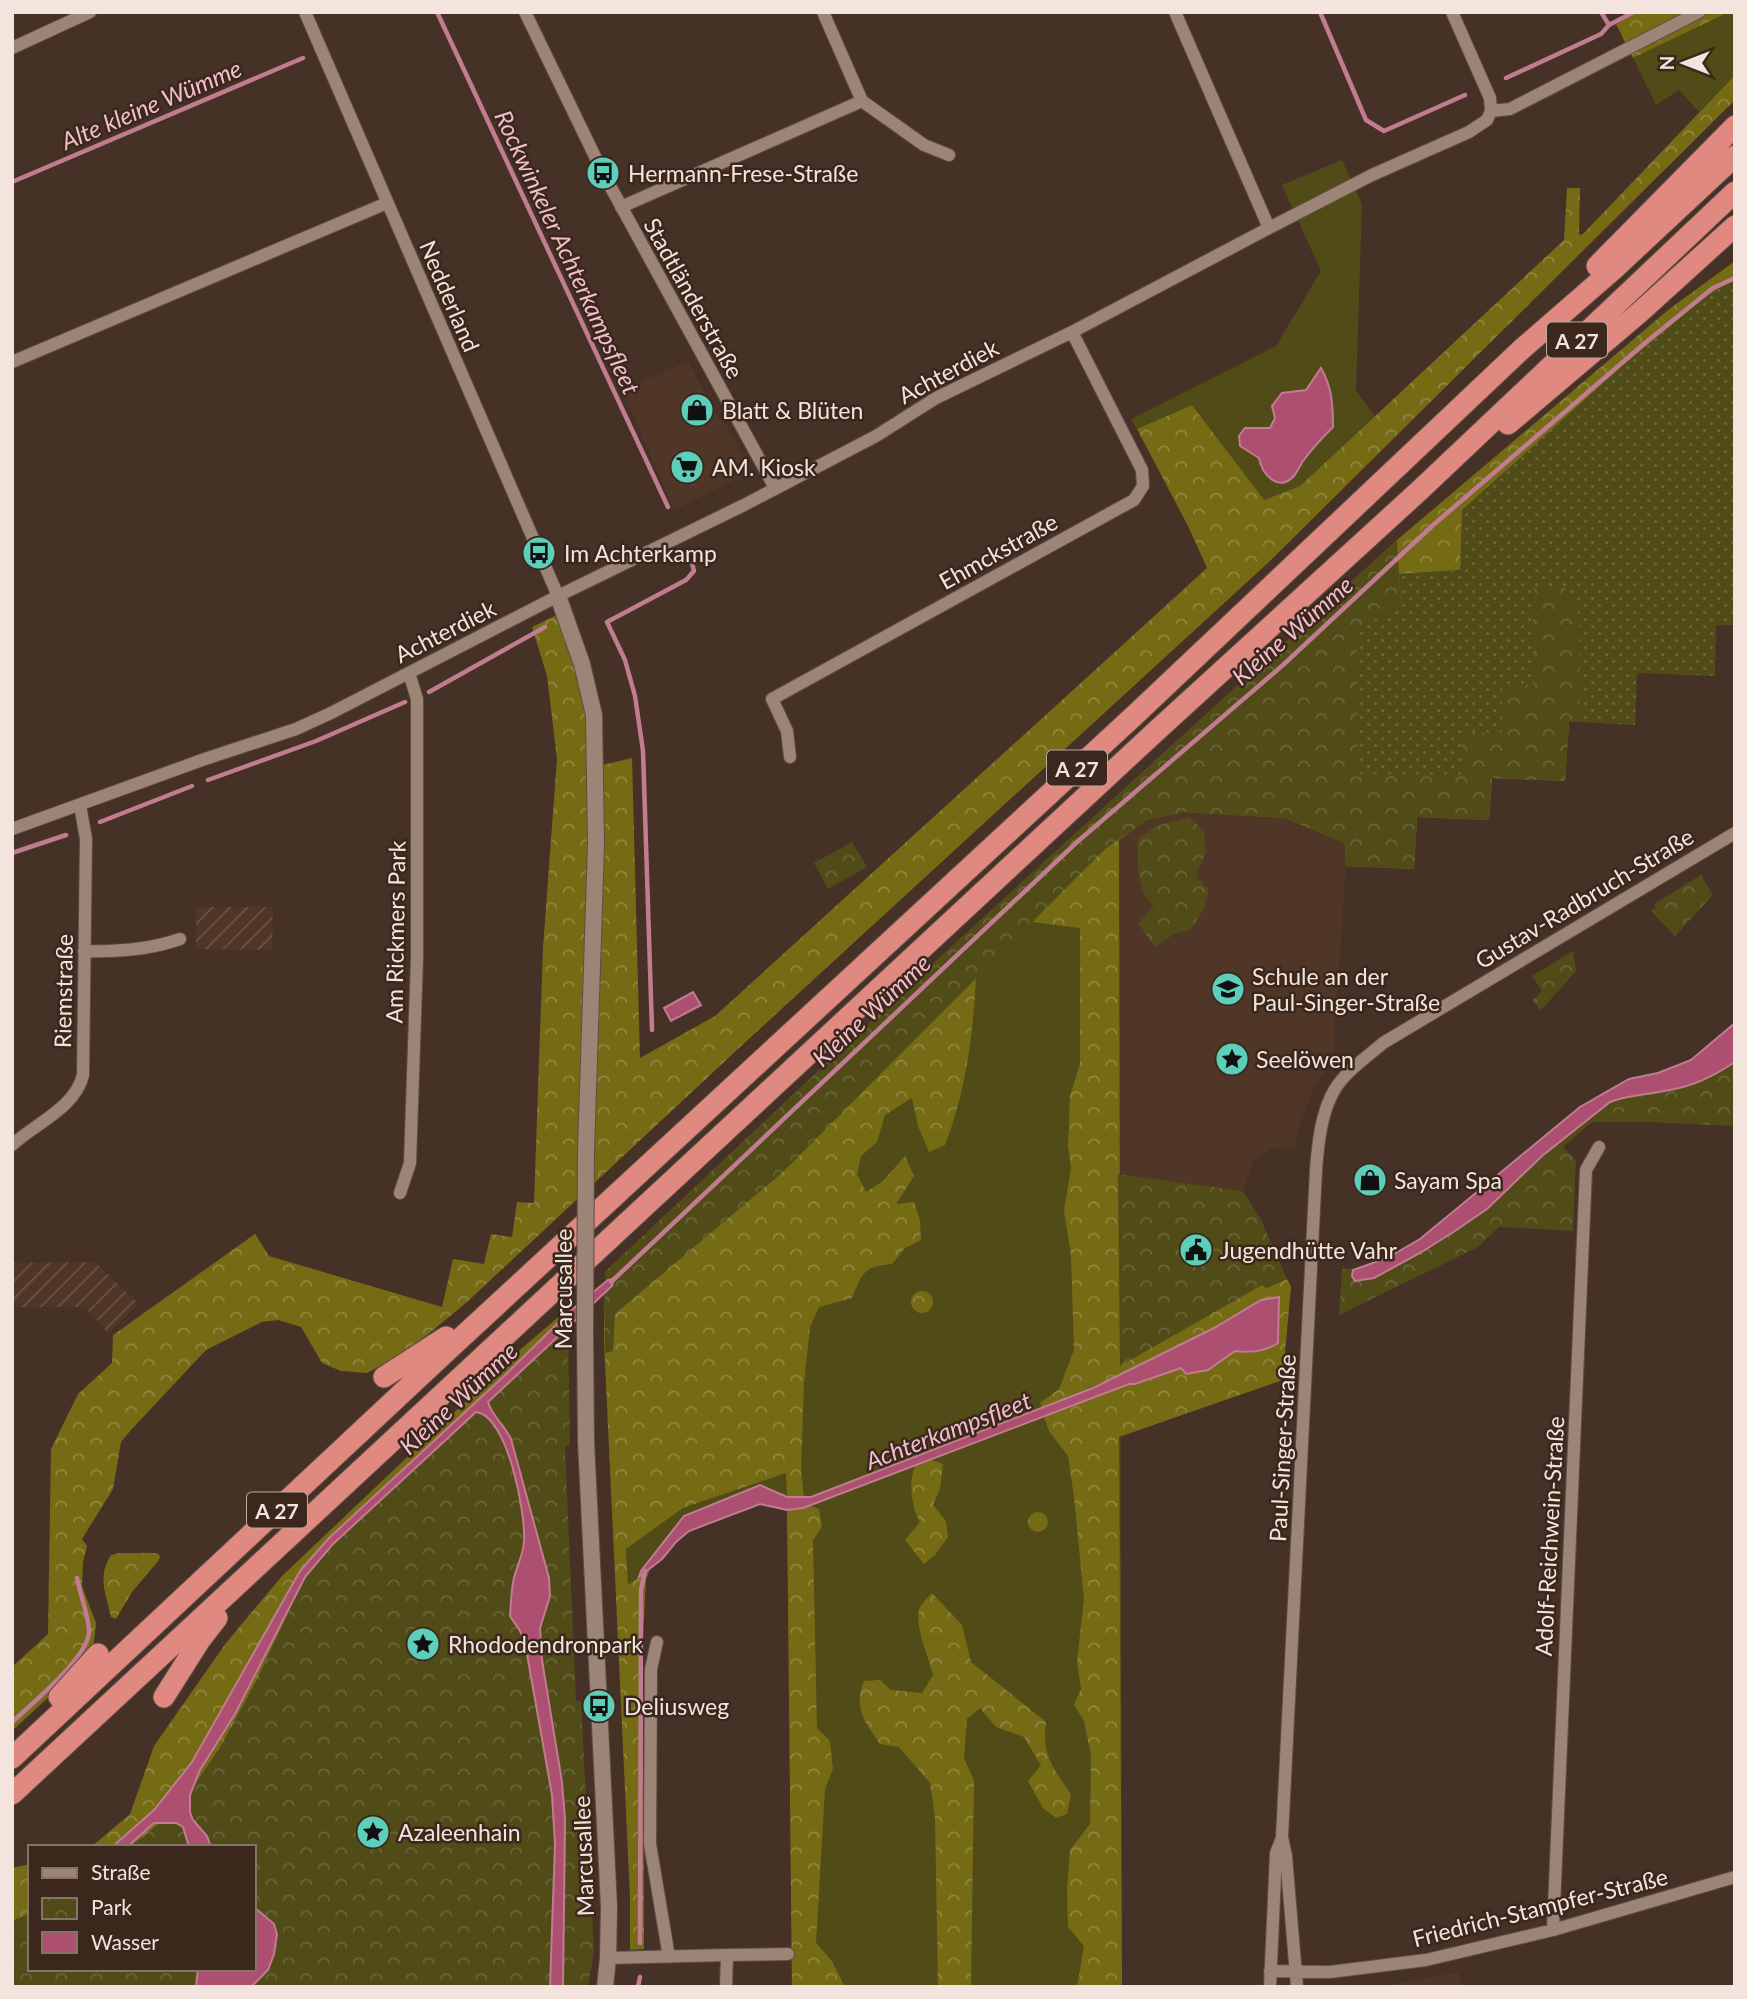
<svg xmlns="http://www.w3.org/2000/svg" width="1747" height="1999" font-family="Lato,sans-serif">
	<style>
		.built { fill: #503626 }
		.industrial { fill: url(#industrial-furrows) }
		.grass { fill: #514b18; fill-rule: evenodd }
		.forest { fill: url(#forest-crowns) }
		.park { fill: url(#park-crowns) }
		.garden { fill: url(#garden-dots) }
		.water { fill: #ac4f70; stroke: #c17c91; stroke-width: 2 }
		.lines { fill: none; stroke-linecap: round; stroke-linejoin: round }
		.stream { stroke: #c17c91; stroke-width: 4.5 }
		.minor-casing { stroke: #5f4e44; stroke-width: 14 }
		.tertiary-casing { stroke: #5f4e44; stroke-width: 18 }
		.motorway-casing { stroke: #5f4e44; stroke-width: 23 }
		.minor { stroke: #9c8477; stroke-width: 12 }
		.tertiary { stroke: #9c8477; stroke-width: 16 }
		.motorway { stroke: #e08981; stroke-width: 21 }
		.tertiary-bridge-casing { stroke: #5f4e44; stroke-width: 18; stroke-linecap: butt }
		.tertiary-bridge { stroke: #9c8477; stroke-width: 16 }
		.labels { text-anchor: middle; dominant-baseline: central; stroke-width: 5; stroke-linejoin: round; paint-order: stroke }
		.shield { fill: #3b271c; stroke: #bcaca4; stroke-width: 2 }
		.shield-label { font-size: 21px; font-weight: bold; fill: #f3e5de }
		.poi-label { font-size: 23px; fill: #f3e5de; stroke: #3b271c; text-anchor: start }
		.street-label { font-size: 23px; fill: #f3e5de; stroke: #3b271c }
		.water-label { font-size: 24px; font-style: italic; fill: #f2becd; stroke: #3b271c }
	</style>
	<defs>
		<pattern id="industrial-furrows" width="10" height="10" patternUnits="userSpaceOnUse" patternTransform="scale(1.75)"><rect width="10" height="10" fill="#503626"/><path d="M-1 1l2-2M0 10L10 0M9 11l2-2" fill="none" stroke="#6a5345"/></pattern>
		<pattern id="forest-crowns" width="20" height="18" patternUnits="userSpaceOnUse" patternTransform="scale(1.75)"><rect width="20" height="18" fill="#756b15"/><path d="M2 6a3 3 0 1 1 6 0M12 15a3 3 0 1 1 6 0" fill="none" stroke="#908742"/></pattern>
		<pattern id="park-crowns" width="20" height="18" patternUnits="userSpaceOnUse" patternTransform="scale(1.75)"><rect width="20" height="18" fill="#514b18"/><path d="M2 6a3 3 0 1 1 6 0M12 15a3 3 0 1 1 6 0" fill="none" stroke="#6a6539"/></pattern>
		<pattern id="garden-dots" width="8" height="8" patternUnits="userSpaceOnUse" patternTransform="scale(1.75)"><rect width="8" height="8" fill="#514b18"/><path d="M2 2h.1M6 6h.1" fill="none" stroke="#6a6539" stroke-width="1.8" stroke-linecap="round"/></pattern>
	</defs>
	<rect width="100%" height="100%" fill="#453125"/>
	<!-- built -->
	<path class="built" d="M688,361L718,418L726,423L746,462V471L743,476L674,510L623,391Z
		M1184,812L1285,818L1345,843L1346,866L1333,1056L1312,1093L1298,1130L1296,1147L1273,1148L1255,1158L1243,1191L1118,1174L1119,839L1146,820Z
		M1458,1972L1461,1987H1380Z"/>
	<!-- industrial -->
	<path class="industrial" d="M196,907H273L272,950L196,949Z
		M95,1262L139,1304L108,1333L85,1307H12V1263Z"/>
	<!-- grass -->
	<path class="grass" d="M1729,12H1735V75L1699,112L1679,90L1656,105L1633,58Z
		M1342,160L1362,204L1356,391L1375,416L1300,486L1264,501L1192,405L1137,429L1131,419L1276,346L1321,271L1282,185ZM1321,369L1333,427L1315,446L1292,478L1261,469L1259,458L1240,446L1239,436L1246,428H1270C1281,405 1307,392 1321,369Z
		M1119,839L1122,1987H792L787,1498L760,1485L684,1516L641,1571L639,1577L628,1586L626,1549L683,1508L786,1473L783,1172L1104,850Z"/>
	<!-- forest -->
	<path class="forest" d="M1638,12H1729L1633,58L1616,24Z
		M1735,75V100L1270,561L739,1048L466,1303L409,1350L367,1373L341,1371L322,1363L301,1327L278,1320L262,1322L206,1350L131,1430L121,1442L113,1489L82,1539L87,1546L83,1562L82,1586L96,1623L93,1650L53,1693L12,1731V1667L48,1634L51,1449L78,1394L112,1363L113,1335L255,1234L269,1256L442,1307L453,1259L484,1264L491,1234L512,1237L517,1202L534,1203L543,947L557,759L547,676L532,627L565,611L602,765L632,758L640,1058L715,1016L1207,568L1188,526L1137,429L1192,405L1264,500L1300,486L1564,240L1567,188H1580L1579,235L1583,234Z
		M1735,261V280L1716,290L1461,570L1399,574L1460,775L1550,701L1580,722H1569L1565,781L1492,778L1489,820L1417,817L1414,869L1346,866L1345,843L1285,818L1184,812L1146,820L1119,840L1120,1365L1262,1284L1266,1288L1287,1279L1291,1287L1283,1375L1280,1381L1119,1437L1122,1987H1077L1084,1946L1068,1927L1067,1890L1070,1850L1090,1824L1091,1755L1084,1721L1074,1705L1081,1689L1077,1662L1084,1599L1074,1497L1068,1456L1049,1431L1044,1417L1129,1384H1135L1181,1368L1208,1370L1235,1351L1249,1353L1278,1343L1279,1297C1254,1299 1217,1327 1193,1339C1143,1364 1093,1387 1042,1408L1040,1403L1059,1389L1074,1350L1071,1255L1064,1211L1071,1168L1068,1146L1070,1096L1080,1064V928L1032,922L976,978C973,1035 966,1091 945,1145L929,1152L918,1126L912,1098L885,1115L877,1142L861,1156L857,1174L866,1192L883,1181L905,1156L914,1176L896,1204L914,1202L920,1220L921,1240L905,1248L892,1264C864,1266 862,1273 852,1298L819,1307L810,1327L804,1383L801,1470L804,1498L787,1497L786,1473L683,1508L626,1549L628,1585L650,1569L646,1580L643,1638L644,1949L630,1950V1897L604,1341L605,1272L914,981L1397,540L1668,310Z
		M911 1302a11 11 0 1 1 22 0a11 11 0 1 1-22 0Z
		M569,1308L568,1326L332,1545L305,1577L257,1680L220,1749L178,1809L130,1847H91L130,1814L154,1746L226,1643L282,1576L521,1349Z
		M929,1459L943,1464L940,1489L933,1505L946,1521L948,1537L935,1555L924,1564L905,1540L920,1522C911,1507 908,1480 916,1464Z
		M811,1506L819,1509L822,1527L813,1540L817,1728L830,1741L833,1769L825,1789L816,1943L832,1961L845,1987H792L787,1510Z
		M1028 1522a10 10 0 1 1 20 0a10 10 0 1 1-20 0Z
		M119,1553H157L160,1556L159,1560L132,1592L116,1619L111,1617C106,1594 97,1577 111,1555Z
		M932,1593L962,1625L971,1662L1046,1722C1041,1754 1054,1770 1071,1794L1067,1814L1056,1818L1043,1808L1028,1781L1041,1765L1024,1737L996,1727L980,1708L967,1719L964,1759L974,1780L971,1987H938L935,1817L930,1783L899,1747L880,1744C865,1722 853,1709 864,1681L880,1680L891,1690L922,1693L933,1675C929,1657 913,1624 920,1607C923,1602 928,1597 932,1593Z
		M30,1864V1914L12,1921V1868Z"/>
	<!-- park -->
	<path class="park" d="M1397,540L1401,607L1359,692V773L1462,734L1502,685L1533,684V587L1566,588L1578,602L1580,722H1569L1565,781L1492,778L1489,820L1417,817L1414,869L1346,866L1345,843L1285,818L1184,812L1146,820L1104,850L783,1172L615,1314L613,1351L605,1353V1272L914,981Z
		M1189,817L1204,831L1206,852L1196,876L1209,890L1204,909L1190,930L1174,934L1155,947L1138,923L1154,906C1135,889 1138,863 1138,839L1156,826Z
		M852,842L867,867L828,889L814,863Z
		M1701,875L1713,895L1675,936L1651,911L1656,907L1654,904Z
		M1573,951L1576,971L1541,1010L1532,1001L1542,991L1532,976Z
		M1735,1023V1126L1648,1122H1592L1563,1147L1576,1160L1573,1231L1499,1227L1478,1247L1339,1315L1342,1269C1415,1273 1520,1145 1582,1106C1596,1097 1613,1086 1629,1079C1648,1072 1669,1072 1690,1061C1708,1051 1718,1034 1735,1023Z
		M1118,1174L1243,1191L1261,1220L1287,1279L1266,1288L1262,1285L1120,1366Z
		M568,1326L570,1444L565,1447L576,1701H581L594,1951L588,1987H12V1921L30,1914V1969H254V1847H130L178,1809L219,1749L257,1680L305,1577L332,1545Z"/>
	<!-- garden -->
	<path class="garden" d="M1735,280V625H1716L1715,676L1637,673L1635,725L1580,722L1578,602L1566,588H1533V684L1502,685V732L1462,734L1461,775L1359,774L1356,627L1401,607L1399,574L1460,570L1462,510L1622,366L1706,296Z"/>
	<!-- water -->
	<path class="water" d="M1321,368C1332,387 1333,405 1333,427C1322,438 1312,449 1303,461C1300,466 1297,472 1294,476C1278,493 1262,474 1259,458L1240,446L1239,436L1245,428H1270L1275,418L1272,406L1282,393L1306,390Z
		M693,992L701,1005L671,1021L664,1008Z
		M1735,1023V1062C1712,1077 1692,1087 1664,1091C1646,1095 1628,1095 1610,1102L1542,1156L1487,1209L1455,1231L1420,1253L1374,1278L1355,1281L1352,1276L1353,1270L1387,1258L1420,1239L1580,1107L1629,1079L1658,1073L1691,1060Z
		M614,1279L612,1286L488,1402C492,1416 505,1426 511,1439L549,1578L550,1596L540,1628L542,1660L562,1782L565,1820L563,1987H550L555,1844L552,1795L525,1643L520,1631L510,1616C511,1603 511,1590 514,1578C517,1566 523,1555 524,1542C526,1514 508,1416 476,1412L332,1545L305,1577L235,1714L200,1770L190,1795V1812L193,1820L207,1836L211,1847H189L183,1827L176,1823H154L127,1847H112L154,1810L192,1762L300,1571L328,1539L504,1376L569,1312L608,1280Z
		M1279,1297L1278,1343C1264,1352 1251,1353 1235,1351L1208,1370L1186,1374L1181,1368L1135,1384H1129L803,1508L787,1510L760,1504L689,1531L676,1542L662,1559L639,1577L641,1571L684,1516L760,1485L787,1497H811L1093,1388L1214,1328L1261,1300Z
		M254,1907L274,1924L277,1934L274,1954L268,1970L251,1987H196L198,1969H254Z"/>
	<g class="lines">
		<!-- stream -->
		<path class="stream" d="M437,12L668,507
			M1320,12L1366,120L1384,131L1465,95
			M1601,12L1609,25
			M1506,78L1601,34L1609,25L1634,12
			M12,182L303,58
			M429,692L545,627
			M208,780L316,741L405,702
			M100,822L192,786
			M12,853L66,835
			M652,1030L643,751L635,696L625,660L607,622L686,580L694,571L692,563
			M611,1282L1077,842L1283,665L1432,526L1645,343L1713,288L1735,278
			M12,1722C32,1704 88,1657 89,1632C89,1617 80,1594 77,1578
			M640,1943L641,1590L645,1571
			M638,1987L640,1977"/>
		<defs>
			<path id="minor" d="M305,12L558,596
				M525,12L603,173L775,488
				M1175,12L1269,228
				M1452,12L1490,98L1491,111
				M12,48L90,12
				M862,101L924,145L949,155
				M1491,111L1510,109L1699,12
				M621,207L862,101L823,12
				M12,362L387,203
				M790,757L787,731L772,699L1134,500L1143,486L1142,470L1072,332
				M12,829L202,760L296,729L331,713L558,596L746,504L876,436L936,398L1072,332L1269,228L1372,175L1469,132L1487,120L1491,111
				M84,951C117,952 149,950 180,939
				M12,1145C36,1123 75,1108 83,1075L86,839L80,805
				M400,1193L410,1163L417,958V699L409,673
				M657,1642L651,1669L650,1844L669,1957
				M1553,1930L1586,1170L1599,1147
				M727,1955L788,1954
				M608,1958L727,1955L726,1987
				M1270,1971L1330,1972L1426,1960L1553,1930L1735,1877
				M1270,1987L1276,1853L1282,1838
				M1297,1987L1286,1856L1282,1837L1316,1170C1318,1144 1321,1112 1335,1089C1346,1071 1367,1057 1383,1043L1735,833"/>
			<path id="tertiary" d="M558,596L582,664L594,715L596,845L586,1150
				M585,1331L586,1442L609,1907L608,1958L605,1987"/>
			<path id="motorway" d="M1597,266L1735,126
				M1508,424L1639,313L1735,226
				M384,1377L446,1337
				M59,1697L98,1654
				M164,1697L200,1640L217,1618
				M12,1758L449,1349L1137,713L1523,348L1615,268L1735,156
				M12,1794L1153,734L1420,490L1735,192"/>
		</defs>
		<!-- minor casing -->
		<use href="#minor" class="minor-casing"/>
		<!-- tertiary casing -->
		<use href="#tertiary" class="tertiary-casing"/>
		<!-- motorway casing -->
		<use href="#motorway" class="motorway-casing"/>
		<!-- minor -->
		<use href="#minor" class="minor"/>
		<!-- tertiary -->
		<use href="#tertiary" class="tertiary"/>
		<!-- motorway -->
		<use href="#motorway" class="motorway"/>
		<defs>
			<path id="tertiary-bridge" d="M585,1331L586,1150"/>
		</defs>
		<!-- tertiary-bridge casing -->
		<use href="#tertiary-bridge" class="tertiary-bridge-casing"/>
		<!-- tertiary-bridge -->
		<use href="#tertiary-bridge" class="tertiary-bridge"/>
	</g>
	<!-- icons -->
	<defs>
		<symbol id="bus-disc" viewBox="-11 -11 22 22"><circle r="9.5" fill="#5dceb9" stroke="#3b271c"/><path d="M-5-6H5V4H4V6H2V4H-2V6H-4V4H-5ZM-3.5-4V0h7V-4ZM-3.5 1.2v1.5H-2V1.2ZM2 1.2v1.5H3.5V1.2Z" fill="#111"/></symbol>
		<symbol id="shop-disc" viewBox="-11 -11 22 22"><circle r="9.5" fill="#5dceb9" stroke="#3b271c"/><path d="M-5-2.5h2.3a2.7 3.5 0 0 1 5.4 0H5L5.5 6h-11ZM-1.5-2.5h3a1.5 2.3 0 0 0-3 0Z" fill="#111"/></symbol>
		<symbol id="supermarket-disc" viewBox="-11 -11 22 22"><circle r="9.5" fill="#5dceb9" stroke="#3b271c"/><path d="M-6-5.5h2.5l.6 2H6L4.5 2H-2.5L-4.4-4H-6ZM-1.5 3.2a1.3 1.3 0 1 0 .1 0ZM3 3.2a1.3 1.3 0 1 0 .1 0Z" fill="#111"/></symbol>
		<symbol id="school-disc" viewBox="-11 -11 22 22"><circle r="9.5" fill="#5dceb9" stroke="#3b271c"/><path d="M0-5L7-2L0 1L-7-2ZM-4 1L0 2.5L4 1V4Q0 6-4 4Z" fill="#111"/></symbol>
		<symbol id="sight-disc" viewBox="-11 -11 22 22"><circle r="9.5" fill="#5dceb9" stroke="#3b271c"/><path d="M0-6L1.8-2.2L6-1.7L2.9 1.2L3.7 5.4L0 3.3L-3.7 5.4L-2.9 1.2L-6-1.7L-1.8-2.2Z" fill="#111"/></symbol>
		<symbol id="civic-disc" viewBox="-11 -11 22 22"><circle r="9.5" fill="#5dceb9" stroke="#3b271c"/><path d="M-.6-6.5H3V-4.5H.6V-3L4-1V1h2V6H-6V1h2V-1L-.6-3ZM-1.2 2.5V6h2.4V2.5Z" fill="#111"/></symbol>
	</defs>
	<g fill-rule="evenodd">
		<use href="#bus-disc" x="584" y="154" width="38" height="38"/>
		<use href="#shop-disc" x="678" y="391" width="38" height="38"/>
		<use href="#supermarket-disc" x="668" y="448" width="38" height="38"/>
		<use href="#bus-disc" x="520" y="534" width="38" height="38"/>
		<use href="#school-disc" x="1209" y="970" width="38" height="38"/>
		<use href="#sight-disc" x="1213" y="1040" width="38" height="38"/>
		<use href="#shop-disc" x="1351" y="1161" width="38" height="38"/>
		<use href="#civic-disc" x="1177" y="1231" width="38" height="38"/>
		<use href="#sight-disc" x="404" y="1625" width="38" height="38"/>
		<use href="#bus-disc" x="580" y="1687" width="38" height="38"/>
		<use href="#sight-disc" x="354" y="1813" width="38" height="38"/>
	</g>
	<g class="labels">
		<!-- shield labels -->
		<g class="shield">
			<rect x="1547" y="322.5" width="60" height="35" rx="5"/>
			<rect x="1047" y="750.5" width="60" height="35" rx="5"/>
			<rect x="247" y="1492.5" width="60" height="35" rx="5"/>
		</g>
		<g class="shield-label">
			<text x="1577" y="340">A 27</text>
			<text x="1077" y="768">A 27</text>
			<text x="277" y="1510">A 27</text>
		</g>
		<!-- poi labels -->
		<g class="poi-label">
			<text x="628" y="173">Hermann-Frese-Straße</text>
			<text x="722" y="410">Blatt &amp; Blüten</text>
			<text x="712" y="467">AM. Kiosk</text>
			<text x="564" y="553">Im Achterkamp</text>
			<text x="1252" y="976">Schule an der<tspan x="1252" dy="26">Paul-Singer-Straße</tspan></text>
			<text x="1256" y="1059">Seelöwen</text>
			<text x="1394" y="1180">Sayam Spa</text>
			<text x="1220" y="1250">Jugendhütte Vahr</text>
			<text x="448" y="1644">Rhododendronpark</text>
			<text x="624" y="1706">Deliusweg</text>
			<text x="398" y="1832">Azaleenhain</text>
		</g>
		<!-- street labels -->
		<g class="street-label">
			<text transform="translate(450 296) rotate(67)">Nedderland</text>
			<text transform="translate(694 298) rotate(61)">Stadtländerstraße</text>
			<text transform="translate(948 371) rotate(-28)">Achterdiek</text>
			<text transform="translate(998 551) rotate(-29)">Ehmckstraße</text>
			<text transform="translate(445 631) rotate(-27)">Achterdiek</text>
			<text transform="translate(1584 898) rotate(-31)">Gustav-Radbruch-Straße</text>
			<text transform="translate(395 932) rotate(-89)">Am Rickmers Park</text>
			<text transform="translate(63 991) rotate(-89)">Riemstraße</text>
			<text transform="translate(563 1289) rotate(-90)">Marcusallee</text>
			<text transform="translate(1282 1448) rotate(-87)">Paul-Singer-Straße</text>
			<text transform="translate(1549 1536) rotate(-87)">Adolf-Reichwein-Straße</text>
			<text transform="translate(583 1856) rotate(-92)">Marcusallee</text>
			<text transform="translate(1540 1907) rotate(-14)">Friedrich-Stampfer-Straße</text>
		</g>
		<!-- water labels -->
		<g class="water-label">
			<text transform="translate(151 104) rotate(-23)">Alte kleine Wümme</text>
			<text transform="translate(568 252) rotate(65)">Rockwinkeler Achterkampsfleet</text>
			<text transform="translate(1292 630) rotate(-41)">Kleine Wümme</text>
			<text transform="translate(871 1010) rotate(-43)">Kleine Wümme</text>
			<text transform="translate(458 1398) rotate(-43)">Kleine Wümme</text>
			<text transform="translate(948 1430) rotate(-21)">Achterkampsfleet</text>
		</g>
	</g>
	<!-- border -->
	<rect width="1747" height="1999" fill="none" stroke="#f3e5de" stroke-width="28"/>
	<!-- legend -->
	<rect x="28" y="1845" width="228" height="126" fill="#3b271c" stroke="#85736a" stroke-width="2"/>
	<rect x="42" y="1868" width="35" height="10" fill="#9c8477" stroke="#85736a" stroke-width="2"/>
	<text x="91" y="1880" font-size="21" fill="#f3e5de">Straße</text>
	<rect x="42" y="1898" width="35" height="21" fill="url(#park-crowns)" stroke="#85736a" stroke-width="2"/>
	<text x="91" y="1915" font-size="21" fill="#f3e5de">Park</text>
	<rect x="42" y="1932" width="35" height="21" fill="#ac4f70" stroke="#85736a" stroke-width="2"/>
	<text x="91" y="1950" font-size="21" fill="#f3e5de">Wasser</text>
	<!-- north arrow -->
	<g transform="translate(1684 63) rotate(270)" stroke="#3b271c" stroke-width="5" paint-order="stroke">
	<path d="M0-5L12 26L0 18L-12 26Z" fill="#f3e5de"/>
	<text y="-10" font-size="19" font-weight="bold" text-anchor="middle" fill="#f3e5de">N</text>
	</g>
</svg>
